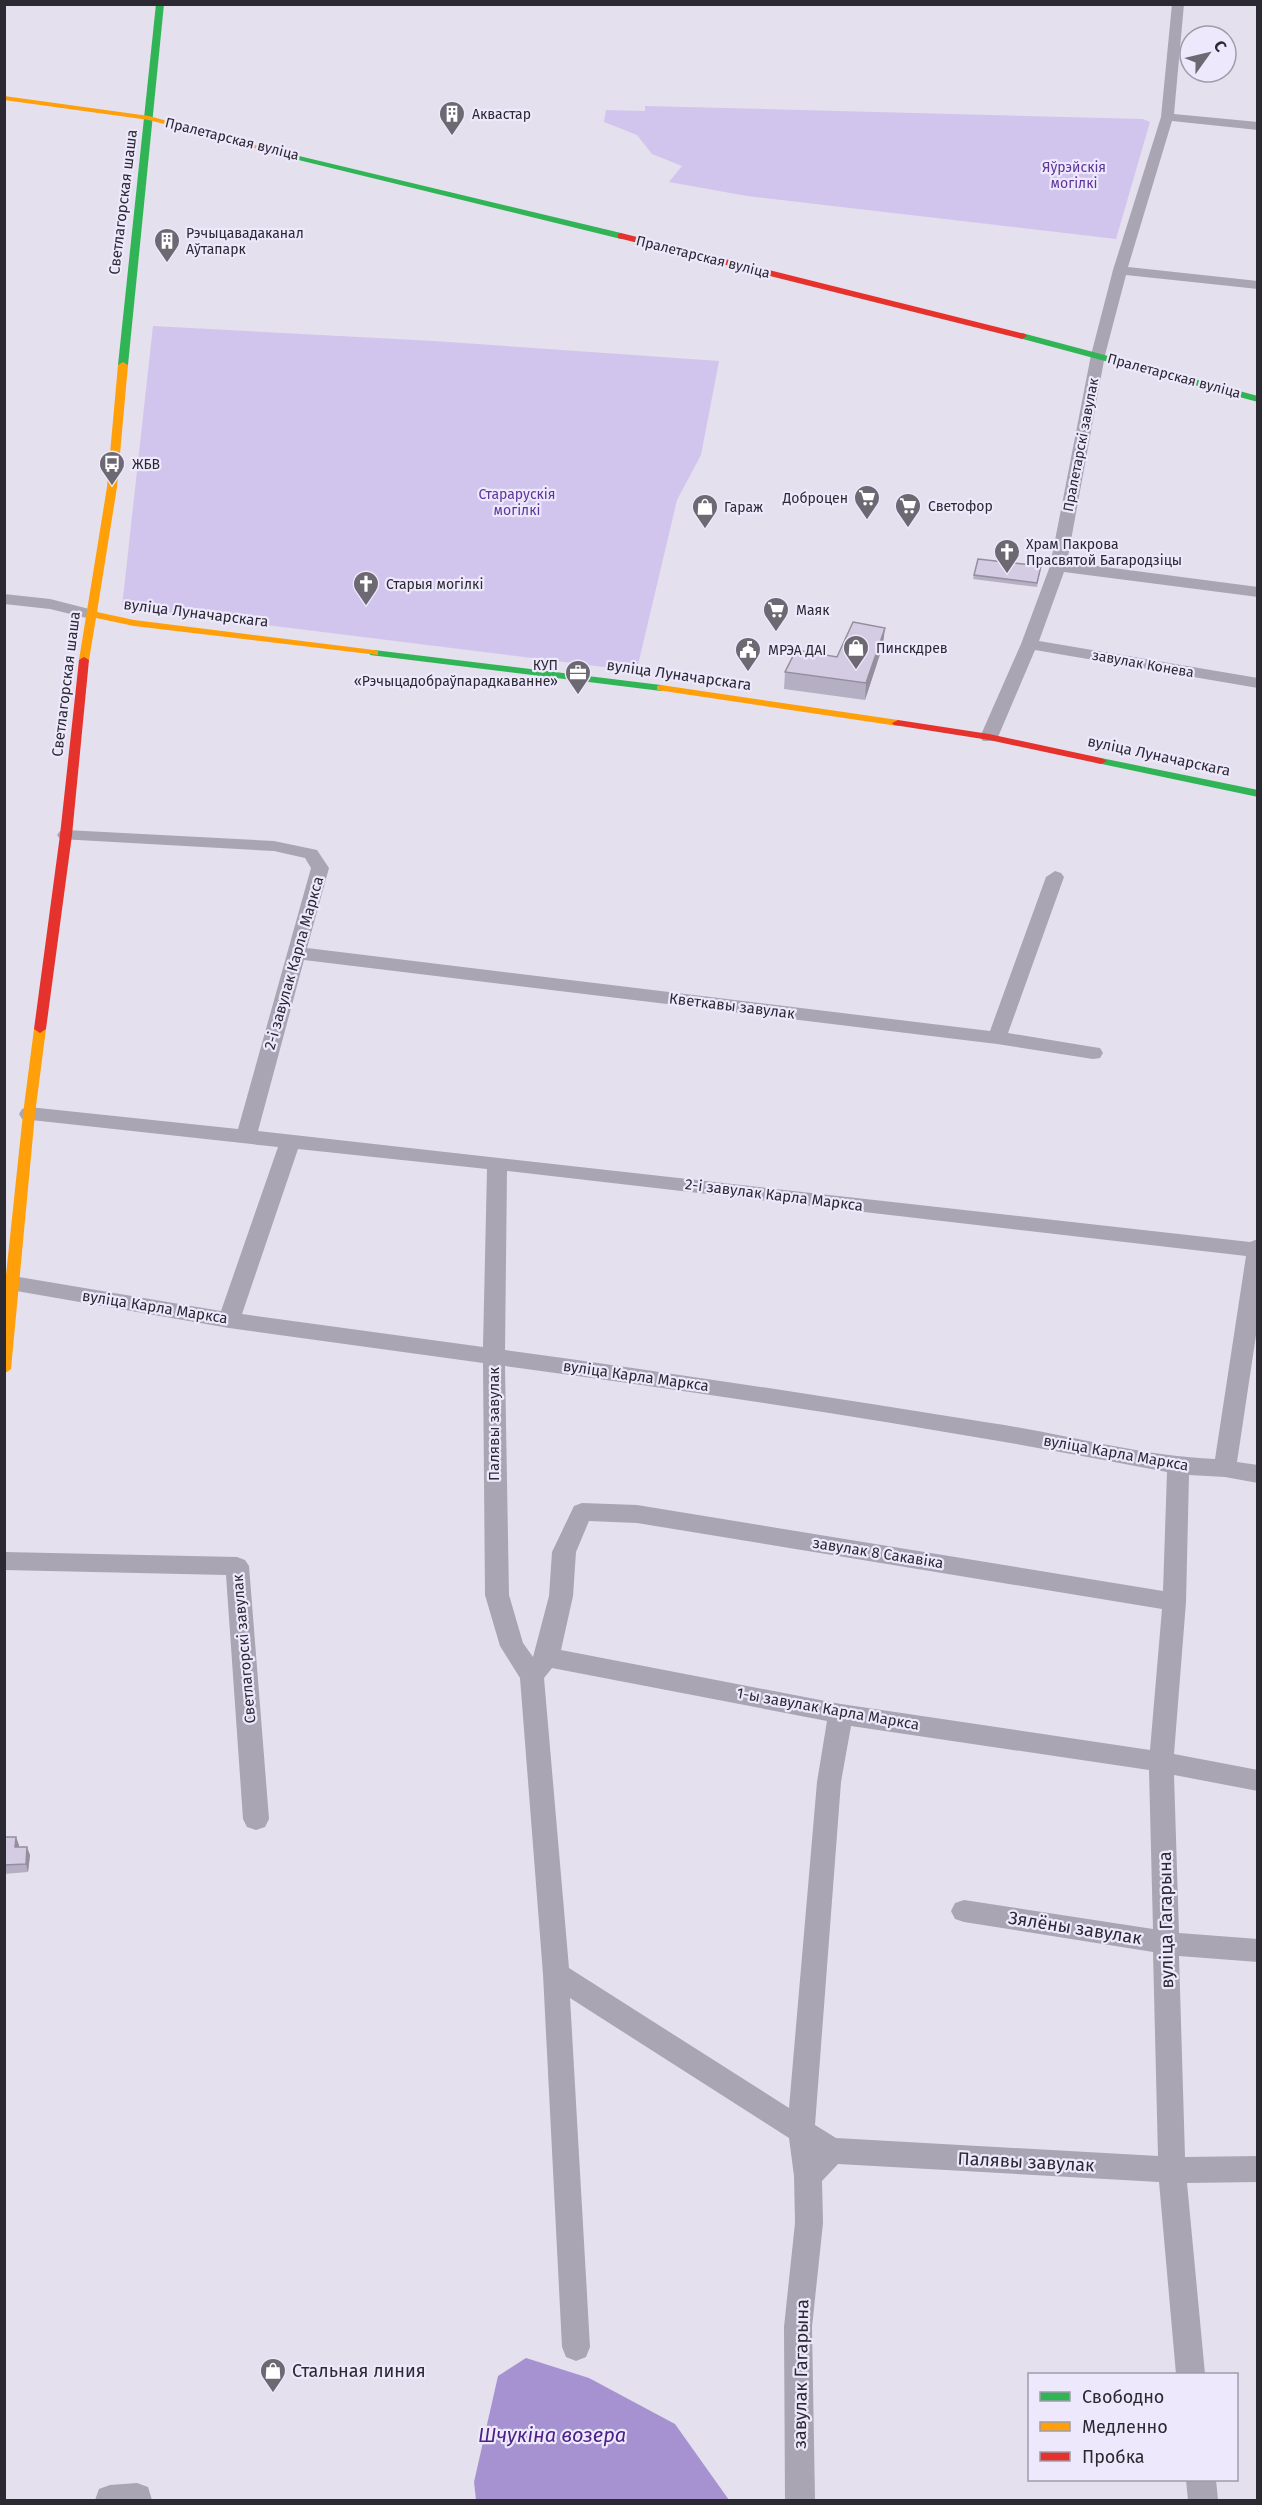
<svg xmlns="http://www.w3.org/2000/svg" width="1262" height="2505" font-family="'Fira Sans',sans-serif">
	<style>
		.green { fill: #d1c5ed }
		.water { fill: #a792d1 }
		.lines { fill: none; stroke-linecap: round; stroke-linejoin: round }
		.street { fill: #a9a5b3; fill-rule: evenodd }
		.fast { fill: #30b455; fill-rule: evenodd }
		.slow { fill: #ff9f0a; fill-rule: evenodd }
		.jam { fill: #e5322d; fill-rule: evenodd }
		.wall { fill: #b5afc3 }
		.shaded-wall { fill: #948f9f }
		.building { fill: #d3cce3; stroke: #948f9f; stroke-width: 1.5 }
		.labels { text-anchor: middle; dominant-baseline: central; stroke-width: 4.5; stroke-linejoin: round; paint-order: stroke }
		.far-poi-label { font-size: 14px; fill: #2b2932; stroke: #ede8fc; text-anchor: start }
		.far-street-label { font-size: 14px; fill: #2b2932; stroke: #ede8fc }
		.far-park-label { font-size: 14px; fill: #5e369b; stroke: #ede8fc }
		.street-label { font-size: 15px; fill: #2b2932; stroke: #ede8fc }
		.near-street-label { font-size: 18px; fill: #2b2932; stroke: #ede8fc }
		.near-poi-label { font-size: 18px; fill: #2b2932; stroke: #ede8fc; text-anchor: start }
		.near-water-label { font-size: 20px; font-style: italic; fill: #4c2185; stroke: #ede8fc }
	</style>
	<rect width="100%" height="100%" fill="#e4e0ed"/>
	<!-- green -->
	<path class="green" d="M645,106L1143,119L1150,122L1116,239L747,196L669,182L682,166L652,154L637,135L604,122L606,110L645,111Z
		M153,326L434,341L719,361L701,455L677,500L637,669L628,670L122,607Z"/>
	<!-- water -->
	<path class="water" d="M526,2358L589,2378L675,2424L729,2500H476L474,2482L498,2376Z"/>
	<g class="lines">
		<!-- street -->
		<path class="street" d="M1172,4H1184L1174,114L1258,122V130L1172,121L1128,267L1258,281V289L1126,275L1105,355L1067,562L1258,587V597L1064,572L1039,641L1258,678V688L1035,650L998,737L995,741H983L980,737L1021,644L1050,566L1091,355L1113,270L1161,117Z
			M4,594L50,599L97,611L99,614L91,619L50,609L4,604Z
			M66,830L274,841L317,850L329,868L307,948L990,1031L1046,877L1055,871L1061,873L1064,877L1008,1033L1093,1047L1100,1048L1103,1053L1100,1058L1093,1059L997,1044L304,960L258,1131L1250,1242L1258,1239V1322L1237,1462L1258,1465V1483L1225,1477L1189,1475L1186,1602L1174,1754L1258,1770V1791L1174,1775L1179,1933L1258,1939V1962L1179,1956L1185,2157L1258,2156V2182L1187,2183L1205,2374H1176L1159,2182L838,2164L822,2181L823,2223L812,2327L815,2500H785L784,2327L795,2223L794,2176L789,2138L570,1998L590,2347L586,2357L576,2361L566,2357L562,2347L543,1974L520,1678L500,1646L485,1595L483,1363L229,1328L5,1289V1279L13,1276L221,1311L278,1147L22,1119L19,1114L22,1109L29,1107L238,1129L311,868L305,858L274,851L60,839L57,835L60,831ZM298,1149L487,1169L483,1347L242,1314ZM507,1171L1246,1256L1215,1459C1140,1456 1065,1434 991,1423C829,1397 667,1372 505,1350ZM505,1366C726,1396 947,1429 1167,1472L1163,1591L637,1505L582,1503L574,1506L552,1552L549,1596L533,1657L523,1643L509,1595ZM589,1521L637,1523L1162,1609L1150,1750L841,1704L561,1650L573,1596L576,1552ZM552,1668L827,1721L817,1782L789,2108L569,1968L544,1678ZM851,1726L1149,1770L1153,1929L964,1900L955,1903L951,1911L955,1919L964,1922L1153,1952L1158,2156L836,2138L815,2125L841,1782Z
			M4,1552L237,1557L245,1560L249,1566L269,1819L265,1827L256,1830L247,1827L243,1819L226,1575L4,1570Z
			M1186,2480H1216L1218,2500H1188Z
			M137,2483L148,2487L152,2500H95L99,2489L110,2485Z"/>
		<!-- fast -->
		<path class="fast" d="M156,4H164L128,365L123,368L118,365Z
			M274,150L621,233L625,236L621,239L274,154Z
			M1022,333L1258,396V402L1019,338L1017,336Z
			M374,650L661,685L666,688L661,691L370,655V651Z
			M1101,758L1258,790V797L1097,763L1095,761Z"/>
		<!-- slow -->
		<path class="slow" d="M4,96L149,116L281,152L277,154L149,120L4,100Z
			M123,362L128,365L117,487L97,612L134,620L374,650L378,651V655L134,626L96,618L89,660L88,662H80L79,660L107,487L118,365Z
			M661,685L898,720L904,723L898,726L657,690V686Z
			M40,1025L46,1029L35,1114L11,1369L4,1374V1294L23,1114L34,1029Z"/>
		<!-- jam -->
		<path class="jam" d="M621,233L1025,334L1027,336L1022,339L618,238V234Z
			M84,657L89,660L72,835L46,1029L40,1033L34,1029L60,835L79,660Z
			M898,720L989,734L1101,758L1107,761L1101,764L989,740L894,725L892,723Z"/>
	</g>
	<!-- wall -->
	<path class="wall" d="M1041,566L1037,587L973,579L974,575Z
		M883,645L865,700L784,689L785,672Z
		M4,1837H16L19,1847L30,1855L28,1872L4,1874Z"/>
	<!-- shaded-wall -->
	<path class="shaded-wall" d="M885,628L883,645L865,700L866,683Z
		M16,1837L19,1845L17,1856L15,1847Z
		M27,1847L30,1855L28,1872L26,1864Z"/>
	<!-- building -->
	<path class="building" d="M978,559L1041,566L1037,583L974,575Z
		M853,622L885,628L866,683L785,672L796,650L837,657Z
		M4,1837H16L15,1847H27L26,1864L4,1865Z"/>
	<!-- icons -->
	<defs>
		<symbol id="building-pin" viewBox="-11 -11 22 30"><path d="M0 17L-7.5 6A9.5 9.5 0 1 1 7.5 6Z" fill="#6c6973" stroke="#ede8fc"/><path d="M-4-6H4V6H1V3H-1V6H-4ZM-2.5-4.3h1.7v1.8h-1.7ZM.8-4.3h1.7v1.8H.8ZM-2.5-1h1.7V.8h-1.7ZM.8-1h1.7V.8H.8Z" fill="#fff"/></symbol>
		<symbol id="bus-pin" viewBox="-11 -11 22 30"><path d="M0 17L-7.5 6A9.5 9.5 0 1 1 7.5 6Z" fill="#6c6973" stroke="#ede8fc"/><path d="M-5-6H5V4H4V6H2V4H-2V6H-4V4H-5ZM-3.5-4V0h7V-4ZM-3.5 1.2v1.5H-2V1.2ZM2 1.2v1.5H3.5V1.2Z" fill="#fff"/></symbol>
		<symbol id="supermarket-pin" viewBox="-11 -11 22 30"><path d="M0 17L-7.5 6A9.5 9.5 0 1 1 7.5 6Z" fill="#6c6973" stroke="#ede8fc"/><path d="M-6-5.5h2.5l.6 2H6L4.5 2H-2.5L-4.4-4H-6ZM-1.5 3.2a1.3 1.3 0 1 0 .1 0ZM3 3.2a1.3 1.3 0 1 0 .1 0Z" fill="#fff"/></symbol>
		<symbol id="shop-pin" viewBox="-11 -11 22 30"><path d="M0 17L-7.5 6A9.5 9.5 0 1 1 7.5 6Z" fill="#6c6973" stroke="#ede8fc"/><path d="M-5-2.5h2.3a2.7 3.5 0 0 1 5.4 0H5L5.5 6h-11ZM-1.5-2.5h3a1.5 2.3 0 0 0-3 0Z" fill="#fff"/></symbol>
		<symbol id="church-pin" viewBox="-11 -11 22 30"><path d="M0 17L-7.5 6A9.5 9.5 0 1 1 7.5 6Z" fill="#6c6973" stroke="#ede8fc"/><path d="M-1.2-6h2.4v3.5h3.3v2.4h-3.3V6h-2.4V-.1h-3.3v-2.4h3.3Z" fill="#fff"/></symbol>
		<symbol id="civic-pin" viewBox="-11 -11 22 30"><path d="M0 17L-7.5 6A9.5 9.5 0 1 1 7.5 6Z" fill="#6c6973" stroke="#ede8fc"/><path d="M-.6-6.5H3V-4.5H.6V-3L4-1V1h2V6H-6V1h2V-1L-.6-3ZM-1.2 2.5V6h2.4V2.5Z" fill="#fff"/></symbol>
		<symbol id="office-pin" viewBox="-11 -11 22 30"><path d="M0 17L-7.5 6A9.5 9.5 0 1 1 7.5 6Z" fill="#6c6973" stroke="#ede8fc"/><path d="M-6-3h4V-5.5h4V-3h4V5H-6ZM-1-4.5V-3h2v-1.5ZM-6 0V1H6V0Z" fill="#fff"/></symbol>
	</defs>
	<g fill-rule="evenodd">
		<use href="#building-pin" x="437" y="99" width="30" height="40"/>
		<use href="#building-pin" x="152" y="226" width="30" height="40"/>
		<use href="#bus-pin" x="97" y="449" width="30" height="40"/>
		<use href="#supermarket-pin" x="852" y="483" width="30" height="40"/>
		<use href="#supermarket-pin" x="893" y="491" width="30" height="40"/>
		<use href="#shop-pin" x="690" y="492" width="30" height="40"/>
		<use href="#church-pin" x="992" y="537" width="30" height="40"/>
		<use href="#church-pin" x="351" y="569" width="30" height="40"/>
		<use href="#supermarket-pin" x="761" y="595" width="30" height="40"/>
		<use href="#shop-pin" x="841" y="633" width="30" height="40"/>
		<use href="#civic-pin" x="733" y="635" width="30" height="40"/>
		<use href="#office-pin" x="563" y="658" width="30" height="40"/>
		<use href="#shop-pin" x="258" y="2356" width="30" height="40"/>
	</g>
	<g class="labels">
		<!-- far-poi labels -->
		<g class="far-poi-label">
			<text x="472" y="114">Аквастар</text>
			<text x="186" y="233">Рэчыцавадаканал<tspan x="186" dy="16">Аўтапарк</tspan></text>
			<text x="132" y="464">ЖБВ</text>
			<text x="848" y="498" text-anchor="end">Доброцен</text>
			<text x="928" y="506">Светофор</text>
			<text x="724" y="507">Гараж</text>
			<text x="1026" y="544">Храм Пакрова<tspan x="1026" dy="16">Прасвятой Багародзіцы</tspan></text>
			<text x="386" y="584">Старыя могілкі</text>
			<text x="796" y="610">Маяк</text>
			<text x="876" y="648">Пинскдрев</text>
			<text x="768" y="650">МРЭА ДАІ</text>
			<text x="558" y="665" text-anchor="end">КУП<tspan x="558" dy="16">«Рэчыцадобраўпарадкаванне»</tspan></text>
		</g>
		<!-- far-street labels -->
		<g class="far-street-label">
			<text transform="translate(232 139) rotate(14)">Пралетарская вуліца</text>
			<text transform="translate(703 257) rotate(14)">Пралетарская вуліца</text>
			<text transform="translate(1174 376) rotate(15)">Пралетарская вуліца</text>
			<text transform="translate(1081 445) rotate(-79)">Пралетарскі завулак</text>
			<text transform="translate(1143 664) rotate(10)">завулак Конева</text>
		</g>
		<!-- far-park labels -->
		<g class="far-park-label">
			<text x="1074" y="167">Яўрэйскія<tspan x="1074" dy="16">могілкі</tspan></text>
			<text x="517" y="494">Старарускія<tspan x="517" dy="16">могілкі</tspan></text>
		</g>
		<!-- street labels -->
		<g class="street-label">
			<text transform="translate(123 202) rotate(-83)">Светлагорская шаша</text>
			<text transform="translate(196 613) rotate(7)">вуліца Луначарскага</text>
			<text transform="translate(679 675) rotate(8)">вуліца Луначарскага</text>
			<text transform="translate(66 684) rotate(-83)">Светлагорская шаша</text>
			<text transform="translate(1159 756) rotate(12)">вуліца Луначарскага</text>
			<text transform="translate(294 963) rotate(-74)">2-і завулак Карла Маркса</text>
			<text transform="translate(732 1006) rotate(7)">Кветкавы завулак</text>
			<text transform="translate(774 1195) rotate(7)">2-і завулак Карла Маркса</text>
			<text transform="translate(155 1307) rotate(9)">вуліца Карла Маркса</text>
			<text transform="translate(636 1376) rotate(8)">вуліца Карла Маркса</text>
			<text transform="translate(494 1424) rotate(-90)">Палявы завулак</text>
			<text transform="translate(1116 1453) rotate(10)">вуліца Карла Маркса</text>
			<text transform="translate(878 1553) rotate(9)">завулак 8 Сакавіка</text>
			<text transform="translate(244 1649) rotate(-95)">Светлагорскі завулак</text>
			<text transform="translate(828 1709) rotate(10)">1-ы завулак Карла Маркса</text>
		</g>
		<!-- near-street labels -->
		<g class="near-street-label">
			<text transform="translate(1166 1920) rotate(-91)">вуліца Гагарына</text>
			<text transform="translate(1075 1928) rotate(9)">Зялёны завулак</text>
			<text transform="translate(1026 2162) rotate(3)">Палявы завулак</text>
			<text transform="translate(801 2374) rotate(-89)">завулак Гагарына</text>
		</g>
		<!-- near-poi labels -->
		<g class="near-poi-label">
			<text x="292" y="2371">Стальная линия</text>
		</g>
		<!-- near-water labels -->
		<g class="near-water-label">
			<text x="552" y="2435">Шчукіна возера</text>
		</g>
	</g>
	<!-- border -->
	<rect width="1262" height="2505" fill="none" stroke="#2b2932" stroke-width="12"/>
	<!-- legend -->
	<rect x="1028" y="2373" width="210" height="108" fill="#ede8fc" stroke="#9f9cab" stroke-width="1.5"/>
	<rect x="1040" y="2392" width="30" height="9" fill="#30b455" stroke="#9f9cab" stroke-width="1.5"/>
	<text x="1082" y="2403" font-size="18" fill="#2b2932">Свободно</text>
	<rect x="1040" y="2422" width="30" height="9" fill="#ff9f0a" stroke="#9f9cab" stroke-width="1.5"/>
	<text x="1082" y="2433" font-size="18" fill="#2b2932">Медленно</text>
	<rect x="1040" y="2452" width="30" height="9" fill="#e5322d" stroke="#9f9cab" stroke-width="1.5"/>
	<text x="1082" y="2463" font-size="18" fill="#2b2932">Пробка</text>
	<!-- north arrow -->
	<g transform="translate(1208 54) rotate(56)"><circle r="28" fill="#ede8fc" stroke="#9f9cab" stroke-width="1.5"/>
	<path d="M0-4.5L10 22L0 15L-10 22Z" fill="#6c6973"/>
	<text y="-9" font-size="16" font-weight="bold" text-anchor="middle" fill="#2b2932">С</text>
	</g>
</svg>
